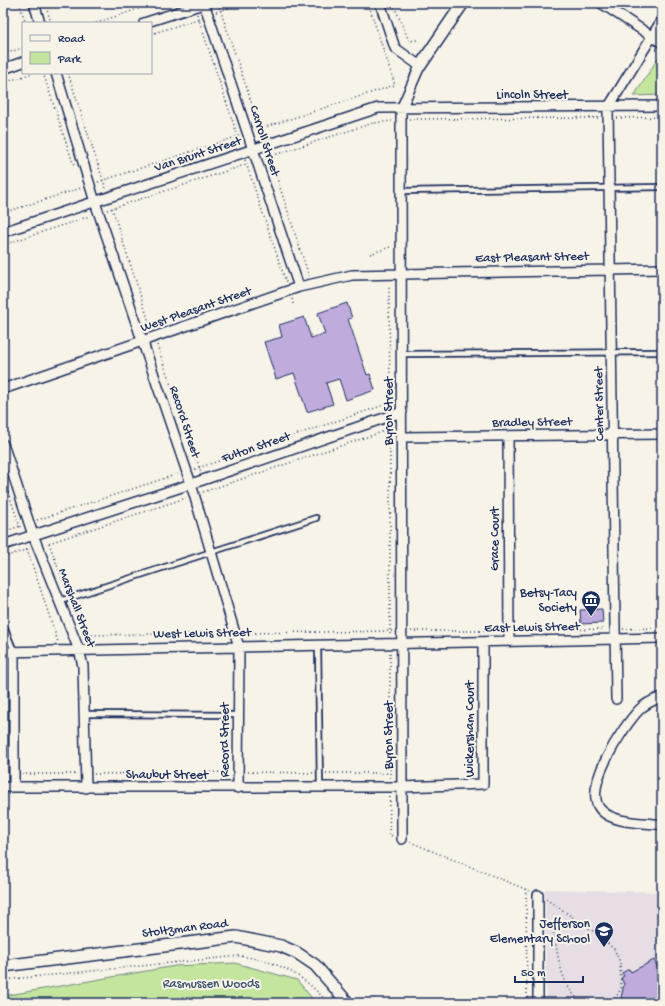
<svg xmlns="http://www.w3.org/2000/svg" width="665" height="1006" font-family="'Gochi Hand',sans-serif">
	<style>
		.built { fill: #e6dee4 }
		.green { fill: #c4e59e; stroke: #708a7e }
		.building { fill: #bfacdc; stroke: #1b2f5e }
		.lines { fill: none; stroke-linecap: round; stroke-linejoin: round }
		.service-casing { stroke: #1b2f5e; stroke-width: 8 }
		.minor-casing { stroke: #1b2f5e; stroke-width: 12 }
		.tertiary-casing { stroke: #1b2f5e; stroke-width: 14 }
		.path { stroke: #1b2f5e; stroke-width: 1.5; stroke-dasharray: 1 3; stroke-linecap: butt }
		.service { stroke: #f7f3e8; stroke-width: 4.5 }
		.minor { stroke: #f7f3e8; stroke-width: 9 }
		.tertiary { stroke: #f7f3e8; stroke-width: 11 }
		.labels { text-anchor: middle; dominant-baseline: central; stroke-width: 4; stroke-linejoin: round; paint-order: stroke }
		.street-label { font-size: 13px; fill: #1b2f5e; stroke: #f7f3e8 }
		.poi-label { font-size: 13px; fill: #1b2f5e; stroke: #f7f3e8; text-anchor: end }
		.park-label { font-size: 13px; fill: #3d536b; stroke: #f7f3e8 }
	</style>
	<rect width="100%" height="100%" fill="#f7f3e8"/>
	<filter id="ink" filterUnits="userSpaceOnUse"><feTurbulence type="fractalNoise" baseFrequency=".025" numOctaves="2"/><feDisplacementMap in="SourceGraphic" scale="8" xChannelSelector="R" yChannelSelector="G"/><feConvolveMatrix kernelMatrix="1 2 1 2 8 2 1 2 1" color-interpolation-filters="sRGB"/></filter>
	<g filter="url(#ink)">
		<!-- built -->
		<path class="built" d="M545,889L662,892V1003H546Z"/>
		<!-- green -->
		<path class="green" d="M662,52V95L634,96Z
			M235,963L297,980L316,1003H3V996L175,966Z"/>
		<!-- building -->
		<path class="building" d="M347,303L352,318L348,319L367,375L370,374L375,390L346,400L339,379L326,383L333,404L307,412L294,373L276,379L264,342L282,337L279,325L304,317L311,338L325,334L318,313Z
			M602,609L603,623L581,624L580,610Z
			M654,960L662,976V1003H624L621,998L624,984L621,978L624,976L622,973L629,969L631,972Z"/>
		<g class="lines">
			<defs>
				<path id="service" d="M402,191L662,187
					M402,354L662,352
					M60,601L316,518
					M3,624L14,651
					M318,645L320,787
					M84,714L238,715"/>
				<path id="minor" d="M34,3L40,23
					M204,3L299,287
					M380,3L395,48L420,66L401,109L402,839
					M601,3L662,43
					M144,23L206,3
					M3,69L23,62
					M56,73L95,202L191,484L239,647L238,788
					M608,108L616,699
					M608,108L662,20
					M3,232L378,108L662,106
					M3,389L299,287L352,275L662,269
					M508,436L509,641
					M402,437L662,434
					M3,444L33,535L79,650L83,666L86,788
					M3,545L191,484L402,412
					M3,652L662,638
					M662,697C653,700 645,704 639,710C623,727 581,789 601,810C614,824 644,822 662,825
					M3,787H402L483,784V642
					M14,787V651
					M538,895V1003"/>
				<path id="tertiary" d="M420,66L463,3
					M3,966L236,937L281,946L297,953L315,965L348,1003"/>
			</defs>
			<!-- service casing -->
			<use href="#service" class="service-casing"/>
			<!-- minor casing -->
			<use href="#minor" class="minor-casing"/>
			<!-- tertiary casing -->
			<use href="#tertiary" class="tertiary-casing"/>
			<!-- path -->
			<path class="path" d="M19,3L26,23
				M45,3L51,23
				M218,3L263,137
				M393,3L409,41L417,40
				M216,12L245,3
				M197,14L240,143
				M96,23L156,3
				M151,34L198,19
				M3,54L23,48
				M43,73L74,166
				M68,73L106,189
				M3,83L33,73
				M617,118L662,117
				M409,119L599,118
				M256,130L395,85L368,3
				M269,154L309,276
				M265,158L373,123L392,121
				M245,160L286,282
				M98,182L239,136
				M112,208L151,328
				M107,210L248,164
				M3,213L81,188
				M3,245L90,216
				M370,254L390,247
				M292,299L293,304
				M157,345L201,472
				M390,425V635
				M195,469L390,403L389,285
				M3,477L21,530
				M203,492L391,429
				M37,520L178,474
				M3,532L20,526
				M49,543L67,592
				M49,543L186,498
				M27,549L58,642
				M3,557L30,549
				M72,605L84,635L225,633
				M623,629L655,628
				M411,631H499
				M517,631L605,629
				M243,633L393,631
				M390,653V779
				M248,772L314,773
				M326,773H390
				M22,774H76
				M94,774L230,772
				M390,797L389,835L393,836
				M410,842L530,891
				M525,889L526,896L527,1003
				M546,899L597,934L614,949L620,962L621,988L614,1001L610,1003
				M552,925C558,950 559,989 584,1003
				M3,980L239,956C276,960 303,974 328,1003"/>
			<!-- service -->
			<use href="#service" class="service"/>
			<!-- minor -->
			<use href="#minor" class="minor"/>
			<!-- tertiary -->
			<use href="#tertiary" class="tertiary"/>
		</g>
	</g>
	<!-- icons -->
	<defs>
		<symbol id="museum-pin" viewBox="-11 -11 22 30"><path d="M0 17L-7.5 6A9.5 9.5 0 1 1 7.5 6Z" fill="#1b2f5e" stroke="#f7f3e8"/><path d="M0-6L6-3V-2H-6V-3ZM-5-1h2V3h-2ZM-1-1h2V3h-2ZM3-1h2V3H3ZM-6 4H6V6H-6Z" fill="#fff"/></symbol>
		<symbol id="school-pin" viewBox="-11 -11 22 30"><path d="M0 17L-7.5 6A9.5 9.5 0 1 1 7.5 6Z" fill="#1b2f5e" stroke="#f7f3e8"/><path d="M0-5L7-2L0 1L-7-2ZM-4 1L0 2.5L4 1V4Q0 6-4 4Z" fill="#fff"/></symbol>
	</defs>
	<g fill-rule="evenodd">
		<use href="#museum-pin" x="580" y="589" width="22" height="30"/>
		<use href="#school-pin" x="593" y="920" width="22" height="30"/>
	</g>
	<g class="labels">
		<!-- street labels -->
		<g class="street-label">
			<text x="532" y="95">Lincoln Street</text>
			<text transform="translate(264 141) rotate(72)">Carroll Street</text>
			<text transform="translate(198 155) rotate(-18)">Van Brunt Street</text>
			<text transform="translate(532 258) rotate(-1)">East Pleasant Street</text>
			<text transform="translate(196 310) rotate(-19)">West Pleasant Street</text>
			<text transform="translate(600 404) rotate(-91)">Center Street</text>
			<text transform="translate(389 411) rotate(-90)">Byron Street</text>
			<text transform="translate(184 422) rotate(72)">Record Street</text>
			<text transform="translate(532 423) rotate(-1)">Bradley Street</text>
			<text transform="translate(256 448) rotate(-19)">Fulton Street</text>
			<text transform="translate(495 539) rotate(-90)">Grace Court</text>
			<text transform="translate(76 608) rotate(69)">Marshall Street</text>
			<text transform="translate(532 628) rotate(-1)">East Lewis Street</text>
			<text transform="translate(202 634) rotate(-1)">West Lewis Street</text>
			<text transform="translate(470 729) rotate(-90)">Wickersham Court</text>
			<text transform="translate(389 735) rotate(-90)">Byron Street</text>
			<text transform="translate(225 740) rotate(-90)">Record Street</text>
			<text x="167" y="775">Shaubut Street</text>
			<text transform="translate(185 929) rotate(-7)">Stoltzman Road</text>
		</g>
		<!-- poi labels -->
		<g class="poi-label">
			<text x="577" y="593">Betsy-Tacy<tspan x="577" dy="15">Society</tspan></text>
			<text x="590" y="924">Jefferson<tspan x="590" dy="15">Elementary School</tspan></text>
		</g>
		<!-- park labels -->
		<g class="park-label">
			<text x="211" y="984">Rasmussen Woods</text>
		</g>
	</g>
	<!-- margin -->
	<rect width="665" height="1006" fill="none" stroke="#f7f3e8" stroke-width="16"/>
	<rect x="8" y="8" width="649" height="990" fill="none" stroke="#1b2f5e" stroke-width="1.5" filter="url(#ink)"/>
	<!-- legend -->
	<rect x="22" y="22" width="130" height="52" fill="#f7f3e8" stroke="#9fa5b1"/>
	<rect x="30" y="35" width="20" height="6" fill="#f7f3e8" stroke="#9fa5b1"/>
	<text x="58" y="42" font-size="12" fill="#1b2f5e">Road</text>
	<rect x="30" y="52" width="20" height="12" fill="#c4e59e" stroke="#9fa5b1"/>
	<text x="58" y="62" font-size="12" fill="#1b2f5e">Park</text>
	<!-- scale -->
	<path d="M515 976v6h68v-6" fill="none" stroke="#1b2f5e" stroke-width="2"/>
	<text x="521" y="976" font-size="12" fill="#1b2f5e" stroke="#f7f3e8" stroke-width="3" paint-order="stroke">50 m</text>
</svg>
